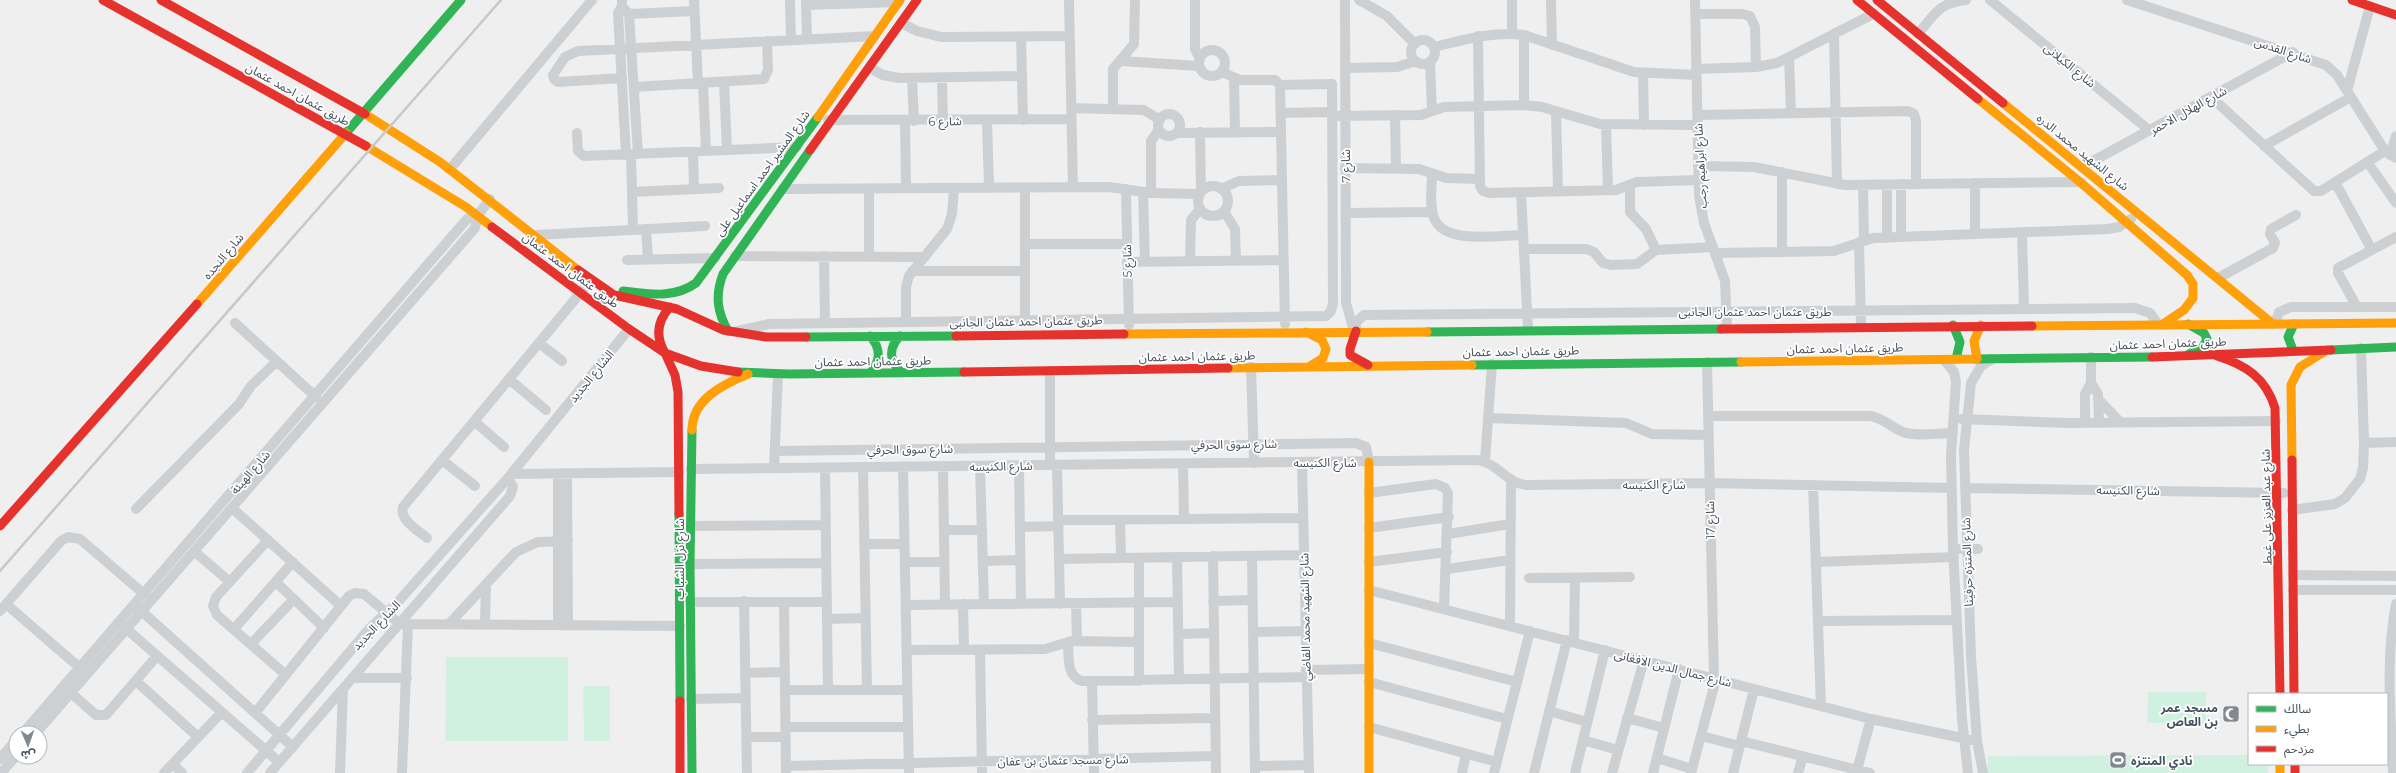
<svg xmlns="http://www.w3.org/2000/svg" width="2396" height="773" font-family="Montserrat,'Noto Sans Arabic',sans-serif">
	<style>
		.green { fill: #d1f1e0 }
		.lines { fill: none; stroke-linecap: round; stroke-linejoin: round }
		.street { stroke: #cdd0d3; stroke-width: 10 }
		.fast { stroke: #30b455; stroke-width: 9 }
		.slow { stroke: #ff9f0a; stroke-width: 9 }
		.jam { stroke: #e5322d; stroke-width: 9 }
		.rail { stroke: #c6c8ca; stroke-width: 2.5 }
		.labels { text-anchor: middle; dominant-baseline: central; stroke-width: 3.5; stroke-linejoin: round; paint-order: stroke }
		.street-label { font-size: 12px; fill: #44505d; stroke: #fff }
		.poi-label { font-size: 12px; font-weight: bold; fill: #44505d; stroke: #fff; text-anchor: end }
	</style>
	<rect width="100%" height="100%" fill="#f0efef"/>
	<!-- green -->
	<path class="green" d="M446,657H568V741H445Z
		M583,686H610V741H584Z
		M2148,692H2206V723H2147Z
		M2249,755V764H2268V773H1987L1988,756Z"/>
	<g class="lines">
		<!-- street -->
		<path class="street" d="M622,0V6L618,13L626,154
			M694,0L698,83
			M790,0L791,40
			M806,0L807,39
			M1069,0L1073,187
			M1195,0V49L1200,59
			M1345,0L1346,303L1354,331
			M1359,0L1387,16L1415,44
			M1512,0V34
			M1551,0L1552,45
			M1695,0L1699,195L1704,223L1725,281L1727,327
			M1990,0L2149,130
			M2127,0L2326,65L2337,75L2385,151L2396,158
			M806,5L899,2
			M622,6L629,14L638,154
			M629,14L694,11
			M1696,14H1742L1750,16L1755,27L1756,67
			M901,23L917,31L941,37L1070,36
			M1918,34C1935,14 1938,3 1966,0
			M1524,35V105
			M1834,35L1837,184
			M1478,36L1480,186L1483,191L1489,193L1616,190L1637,182L1698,180
			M1021,37L1023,120
			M1411 52a12 12 0 1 1 24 0a12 12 0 1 1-24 0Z
			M1434,47C1464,40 1492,31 1524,35L1634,72L1696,75
			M1199 63a13 13 0 1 1 26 0a13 13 0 1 1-26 0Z
			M1789,57L1791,113
			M1120,61L1199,66
			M1430,62L1432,111
			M870,68L883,75L899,78L1022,76
			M1345,68L1397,67L1416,61
			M1696,69L1756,67L1777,63L1873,14
			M1222,72L1240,80H1275L1280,85L1285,324
			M1643,74L1644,125
			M622,78L558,82L554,79L553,75L565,57L578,51L875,36
			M912,78L914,121
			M942,78L943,121
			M1234,78L1235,132
			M724,82L727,150
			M703,83L706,151
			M634,87L764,79L768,70L767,41
			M2347,91L2370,6
			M2211,97L2314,191H2321L2385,151
			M1071,108L1144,110L1160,120
			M1113,109V69L1134,44L1135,0
			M1556,112L1558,191
			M1281,113L1332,112
			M1158 125a11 11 0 1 1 22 0a11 11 0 1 1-22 0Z
			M1395,115L1396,168
			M1697,115L1908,111L1914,114L1916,121V184
			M1332,116L1421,115L1444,107L1524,105L1542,107L1600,124L1697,125
			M828,120L1071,119
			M987,120L989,188
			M905,121L906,188
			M1606,125L1608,190
			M1200,132L1201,192
			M577,133L578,151L584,156L797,147
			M1177,133L1281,132
			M2264,146L2351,97
			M693,152L694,189
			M631,154L633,230
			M2390,155L2396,136
			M2368,163L2396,203
			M1698,166L1754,167L1845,185L2080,182
			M2082,167L2293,52
			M1345,168L1419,169L1446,178L1480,179
			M450,169L592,0
			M1782,172V252
			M1432,174C1432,188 1429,205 1434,218C1444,245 1499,235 1523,235
			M2335,182L2372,250
			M1975,183V234
			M1901,184V237
			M1630,185V212L1646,229L1656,250
			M1863,185L1864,240
			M1887,185V238
			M1198 201a15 15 0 1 1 30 0a15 15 0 1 1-30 0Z
			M1025,188V321
			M783,189L1109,187L1151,193L1200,194
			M869,189V257
			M1126,189L1129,325
			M1221,189L1239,181L1282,180
			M632,192L719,188
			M1143,192L1145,262
			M1521,192L1528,329
			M1151,193V141L1159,129
			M1224,211L1235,229L1236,261
			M1346,213L1432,212
			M646,229L648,259
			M2022,233L2024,309
			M537,235L705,226
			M1859,242L1861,326
			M1025,244H1127
			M1524,249H1587L1594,252L1603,263L1611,265L1637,264L1656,250L1713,247
			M1716,253L1834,251L1873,238L2108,229L2119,227L2131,219
			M735,256L925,257
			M824,256L825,323
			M627,260L715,258
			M1190,261L1191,220L1200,209
			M1127,262L1283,260
			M912,271H1025
			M2218,278L2273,248L2275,243L2270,234L2271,229L2296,215
			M2357,307L2338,273V268L2396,237
			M906,322V287L909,276L947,229L952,214L954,188
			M235,323L316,397
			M2275,324L2279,312L2291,307H2396
			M738,331L769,324L1326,316L1331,311L1333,304L1332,84L1280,85
			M1356,331V322L1364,315L2135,308L2150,313L2158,324
			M539,343L562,361
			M1944,360L1954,372L1956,382L1951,455L1953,549L1962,719L1968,773
			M1707,362L1714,678
			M1251,367L1254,463
			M1050,371V465
			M509,379L546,410
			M2091,383L2098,394L2099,422
			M2099,400L2120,422
			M1708,416H1870C1884,418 1890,427 1903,432C1917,437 1937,433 1953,433
			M1488,418L1626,423L1652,434L1708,435
			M1962,419L2068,423L2276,421
			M474,421L504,447
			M2085,422V394L2091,383V357
			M2364,443L2396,442
			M775,451L1356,443L1366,447L1369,462
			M442,460L475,486
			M1485,461L1492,364
			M1302,462L1309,773
			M1183,464L1184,519
			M1057,465L1060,604
			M980,466L984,604
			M1019,466L1021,604
			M903,467L909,773
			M943,467L945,605
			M774,468L778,375
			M825,468L828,690
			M863,468L867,690
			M691,469L1477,460C1497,462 1506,483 1526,485L1709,483L1952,488
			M511,474L679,472
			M558,474V625
			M567,474L568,626
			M1813,485L1821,706
			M1965,488L2284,493
			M1369,493L1436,484L1445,488L1448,493L1444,608
			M232,508L341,606
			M136,509L239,404L251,386L277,361
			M2292,510L2335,504L2345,498L2360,479L2363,468L2364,443L2361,348
			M1058,520L1303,518
			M1120,520L1121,558
			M691,526L826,525
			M1020,527L1058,526
			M1369,528L1449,517
			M944,530H982
			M1448,534L1510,524
			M427,538C419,531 399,520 403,507L591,280
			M268,540L216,597L213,606L217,615L286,675
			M864,544H904
			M1960,549H1978
			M194,551L230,582
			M1213,556L1216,773
			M1252,556L1255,773
			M1177,557L1179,680
			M1139,558V681
			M1059,559L1304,555
			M983,561L1020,560
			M905,562H944
			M1369,562L1447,552
			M1816,562L1954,557
			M690,564L826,563
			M1447,569L1510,560
			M2293,575L2396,576
			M1529,578L1630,577
			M276,582L324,628
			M1369,590L1871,719L1977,741
			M2293,590H2396
			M744,601L747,773
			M1213,601L1252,600
			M690,602H827
			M784,602L786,772
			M1076,603L1077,641
			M6,604L80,668
			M963,604L964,650
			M906,605L1178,602
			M138,608L293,747
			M0,611L61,541L68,537L80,539L144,594
			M827,619L866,618
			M1818,621L1957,620
			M485,623L486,584
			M449,624L516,552L538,542L568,541
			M122,625L279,762
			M1510,626L1511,480
			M234,629L293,562
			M1253,632L1306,631
			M1178,634L1214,633
			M1068,642C1069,657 1066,676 1082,681L1307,677
			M1574,642L1575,578
			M1369,643L1517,682
			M251,644L294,599
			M907,650L1045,649L1072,641L1139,642
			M980,650L982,773
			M1306,670L1369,669
			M745,673L785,672
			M352,678H407
			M136,681L198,737
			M1092,681L1094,773
			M1369,682L1507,719
			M785,690H907
			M71,693L96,715H106L157,656
			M691,699L746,698
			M1549,711L1587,722
			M255,713L349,596L355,593L364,594L400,624L680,626
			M1627,718L1664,728
			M1092,720L1215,718
			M785,727H908
			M1369,727L1497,762
			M23,733L467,219L478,215L490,199
			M36,733L475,228L478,215
			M1701,736L1740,746
			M746,737H785
			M1583,740L1618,750
			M1741,741L1870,773
			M1657,758L1692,769
			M0,759L16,740
			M173,764L182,773
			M786,766L1216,756
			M1255,766L1309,765
			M1857,770L1871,719
			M1,773L16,756
			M164,773L222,712
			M247,773L369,629L397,603L508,478L629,329
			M270,773L510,496L513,487L508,478
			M340,773L343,689
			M402,773L408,624
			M1462,773L1466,754
			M1494,773L1530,631
			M1534,773L1567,640
			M1575,773L1605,650
			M1612,773L1644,660
			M1653,773L1679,669
			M1691,773L1716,679
			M1733,773L1754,689
			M1798,773L1803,756
			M1983,773L1977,741L1971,656L1964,450L1971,383L1981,366L1992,359
			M2393,773C2391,716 2385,660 2396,604"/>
		<!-- fast -->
		<path class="fast" d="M346,133L461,0
			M623,291C648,294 674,299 696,283L818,117
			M2188,324L2204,333L2207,339L2203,347L2189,354
			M1953,325L1960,342L1956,359
			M728,331C717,312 715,295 723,274L810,150
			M1427,332L1721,329
			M870,336C881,348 881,361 870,373
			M900,336C888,348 889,362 902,373
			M806,337L956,336
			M2293,350L2288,337L2294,324
			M2331,350L2396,347
			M1975,359L2152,357
			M1472,365L1741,362
			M738,372L789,374L964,372
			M692,430L690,564L692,773
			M679,514L680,701"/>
		<!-- slow -->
		<path class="slow" d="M1978,99L2080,182L2187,275L2193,284V298L2184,310L2163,324
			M2003,103L2273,324
			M365,114L440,162L578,270
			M818,117L900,0
			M366,146L466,207L492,227
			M197,304L346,133
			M2032,326L2396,323
			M1306,332L1322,340L1326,349L1323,358L1310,366
			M1124,334L1427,332
			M1977,359L1974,341L1981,325
			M1741,362L1975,359
			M1228,368L1472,365
			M692,430C692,399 724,384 748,374
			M2292,460L2291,385L2300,367L2327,350
			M1369,462V773
			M2280,764V773"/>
		<!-- jam -->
		<path class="jam" d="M103,0L366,146
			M161,0L365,114
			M1857,0L1978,99
			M1877,0L2003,103
			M2352,0L2396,15
			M810,150L917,0
			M492,227L629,329L665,353L701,366L738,372
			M578,270L614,295L677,309L723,330L766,337H806
			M1721,329L2032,326
			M1356,331L1350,349V355L1368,365
			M956,336L1124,334
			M665,353L675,375L678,392L679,514
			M665,353C655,336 657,321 670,307
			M2217,356C2246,365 2266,378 2275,408L2280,694
			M2152,357L2331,350
			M964,372L1228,368
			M2292,460L2294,694
			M0,526L197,304
			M680,701V773
			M2295,764V773"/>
		<!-- rail -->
		<path class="rail" d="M0,571L501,0"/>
	</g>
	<!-- icons -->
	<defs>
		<symbol id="mosque-square" viewBox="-11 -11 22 22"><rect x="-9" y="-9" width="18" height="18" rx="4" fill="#808890" stroke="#fff"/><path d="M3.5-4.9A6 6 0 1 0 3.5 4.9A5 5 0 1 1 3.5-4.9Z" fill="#fff"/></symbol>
		<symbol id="stadium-square" viewBox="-11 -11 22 22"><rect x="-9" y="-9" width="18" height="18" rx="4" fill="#808890" stroke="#fff"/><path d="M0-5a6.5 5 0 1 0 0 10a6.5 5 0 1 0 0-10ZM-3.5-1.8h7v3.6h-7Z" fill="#fff"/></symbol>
	</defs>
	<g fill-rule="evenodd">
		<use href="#mosque-square" x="2221" y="704" width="20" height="20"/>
		<use href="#stadium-square" x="2108" y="750" width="20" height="20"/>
	</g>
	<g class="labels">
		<!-- street labels -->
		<g class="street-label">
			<text transform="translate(2283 50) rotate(18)">شارع القدس</text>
			<text transform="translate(2070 65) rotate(39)">شارع الكيلانى</text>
			<text transform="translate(298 94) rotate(29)">طريق عثمان احمد عثمان</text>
			<text transform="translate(2188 110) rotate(-29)">شارع الهلال الاحمر</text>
			<text transform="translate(945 121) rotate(-1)">شارع 6</text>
			<text transform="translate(2083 152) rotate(39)">شارع الشهيد محمد الدره</text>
			<text transform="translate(1345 166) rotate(-90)">شارع 7</text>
			<text transform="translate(1700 166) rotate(-93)">شارع ابراهيم رجب</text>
			<text transform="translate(762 173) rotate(-54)">شارع المشير احمد اسماعيل على</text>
			<text transform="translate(223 256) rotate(-50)">شارع النجده</text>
			<text transform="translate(1127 261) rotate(-91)">شارع 5</text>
			<text transform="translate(571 270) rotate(37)">طريق عثمان احمد عثمان</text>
			<text x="1755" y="311">طريق عثمان احمد عثمان الجانبى</text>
			<text transform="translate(1026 321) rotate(-1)">طريق عثمان احمد عثمان الجانبى</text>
			<text transform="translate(2168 343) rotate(-2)">طريق عثمان احمد عثمان</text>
			<text transform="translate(1845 348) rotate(-1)">طريق عثمان احمد عثمان</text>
			<text transform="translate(1521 351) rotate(-1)">طريق عثمان احمد عثمان</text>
			<text transform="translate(1197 356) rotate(-1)">طريق عثمان احمد عثمان</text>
			<text transform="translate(873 361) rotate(-1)">طريق عثمان احمد عثمان</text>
			<text transform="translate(591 376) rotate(-51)">الشارع الجديد</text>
			<text transform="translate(1234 444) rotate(-1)">شارع سوق الحرفي</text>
			<text transform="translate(910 449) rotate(-1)">شارع سوق الحرفي</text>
			<text x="1325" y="462">شارع الكنيسه</text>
			<text transform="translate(1001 466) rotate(-1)">شارع الكنيسه</text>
			<text transform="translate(250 472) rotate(-49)">شارع الهيئة</text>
			<text x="1654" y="484">شارع الكنيسه</text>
			<text transform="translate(2128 490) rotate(1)">شارع الكنيسه</text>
			<text transform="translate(2266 507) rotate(-91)">شارع عبد العزيز على غيط</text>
			<text transform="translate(1710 520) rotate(-91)">شارع 17</text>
			<text transform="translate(679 559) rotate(-90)">شارع نزل الشباب</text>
			<text transform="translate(1967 562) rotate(-92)">شارع المتنزه حرفينا</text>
			<text transform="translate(1305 617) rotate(-91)">شارع الشهيد محمد القاضي</text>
			<text transform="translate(376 625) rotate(-46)">الشارع الجديد</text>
			<text transform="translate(1673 668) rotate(14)">شارع جمال الدين الافغانى</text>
			<text transform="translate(1063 760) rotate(-1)">شارع مسجد عثمان بن عفان</text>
		</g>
		<!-- poi labels -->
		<g class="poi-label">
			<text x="2218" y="707">مسجد عمر<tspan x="2218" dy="14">بن العاص</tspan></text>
			<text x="2131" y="760" text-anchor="start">نادي المنتزه</text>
		</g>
	</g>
	<!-- legend -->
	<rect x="2248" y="693" width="140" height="72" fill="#ffffff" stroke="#b4b9be"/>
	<rect x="2256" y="706" width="20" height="6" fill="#30b455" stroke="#b4b9be"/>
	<text x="2284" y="713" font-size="12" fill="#44505d">سالك</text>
	<rect x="2256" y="726" width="20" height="6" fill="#ff9f0a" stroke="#b4b9be"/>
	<text x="2284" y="733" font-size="12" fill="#44505d">بطيء</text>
	<rect x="2256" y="746" width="20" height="6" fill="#e5322d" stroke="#b4b9be"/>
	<text x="2284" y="753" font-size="12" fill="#44505d">مزدحم</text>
	<!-- north arrow -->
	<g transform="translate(28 745) rotate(178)"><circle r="19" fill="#ffffff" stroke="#b4b9be"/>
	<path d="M0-3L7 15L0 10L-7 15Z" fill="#808890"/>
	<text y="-6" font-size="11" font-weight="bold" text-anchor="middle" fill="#44505d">ش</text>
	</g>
</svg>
